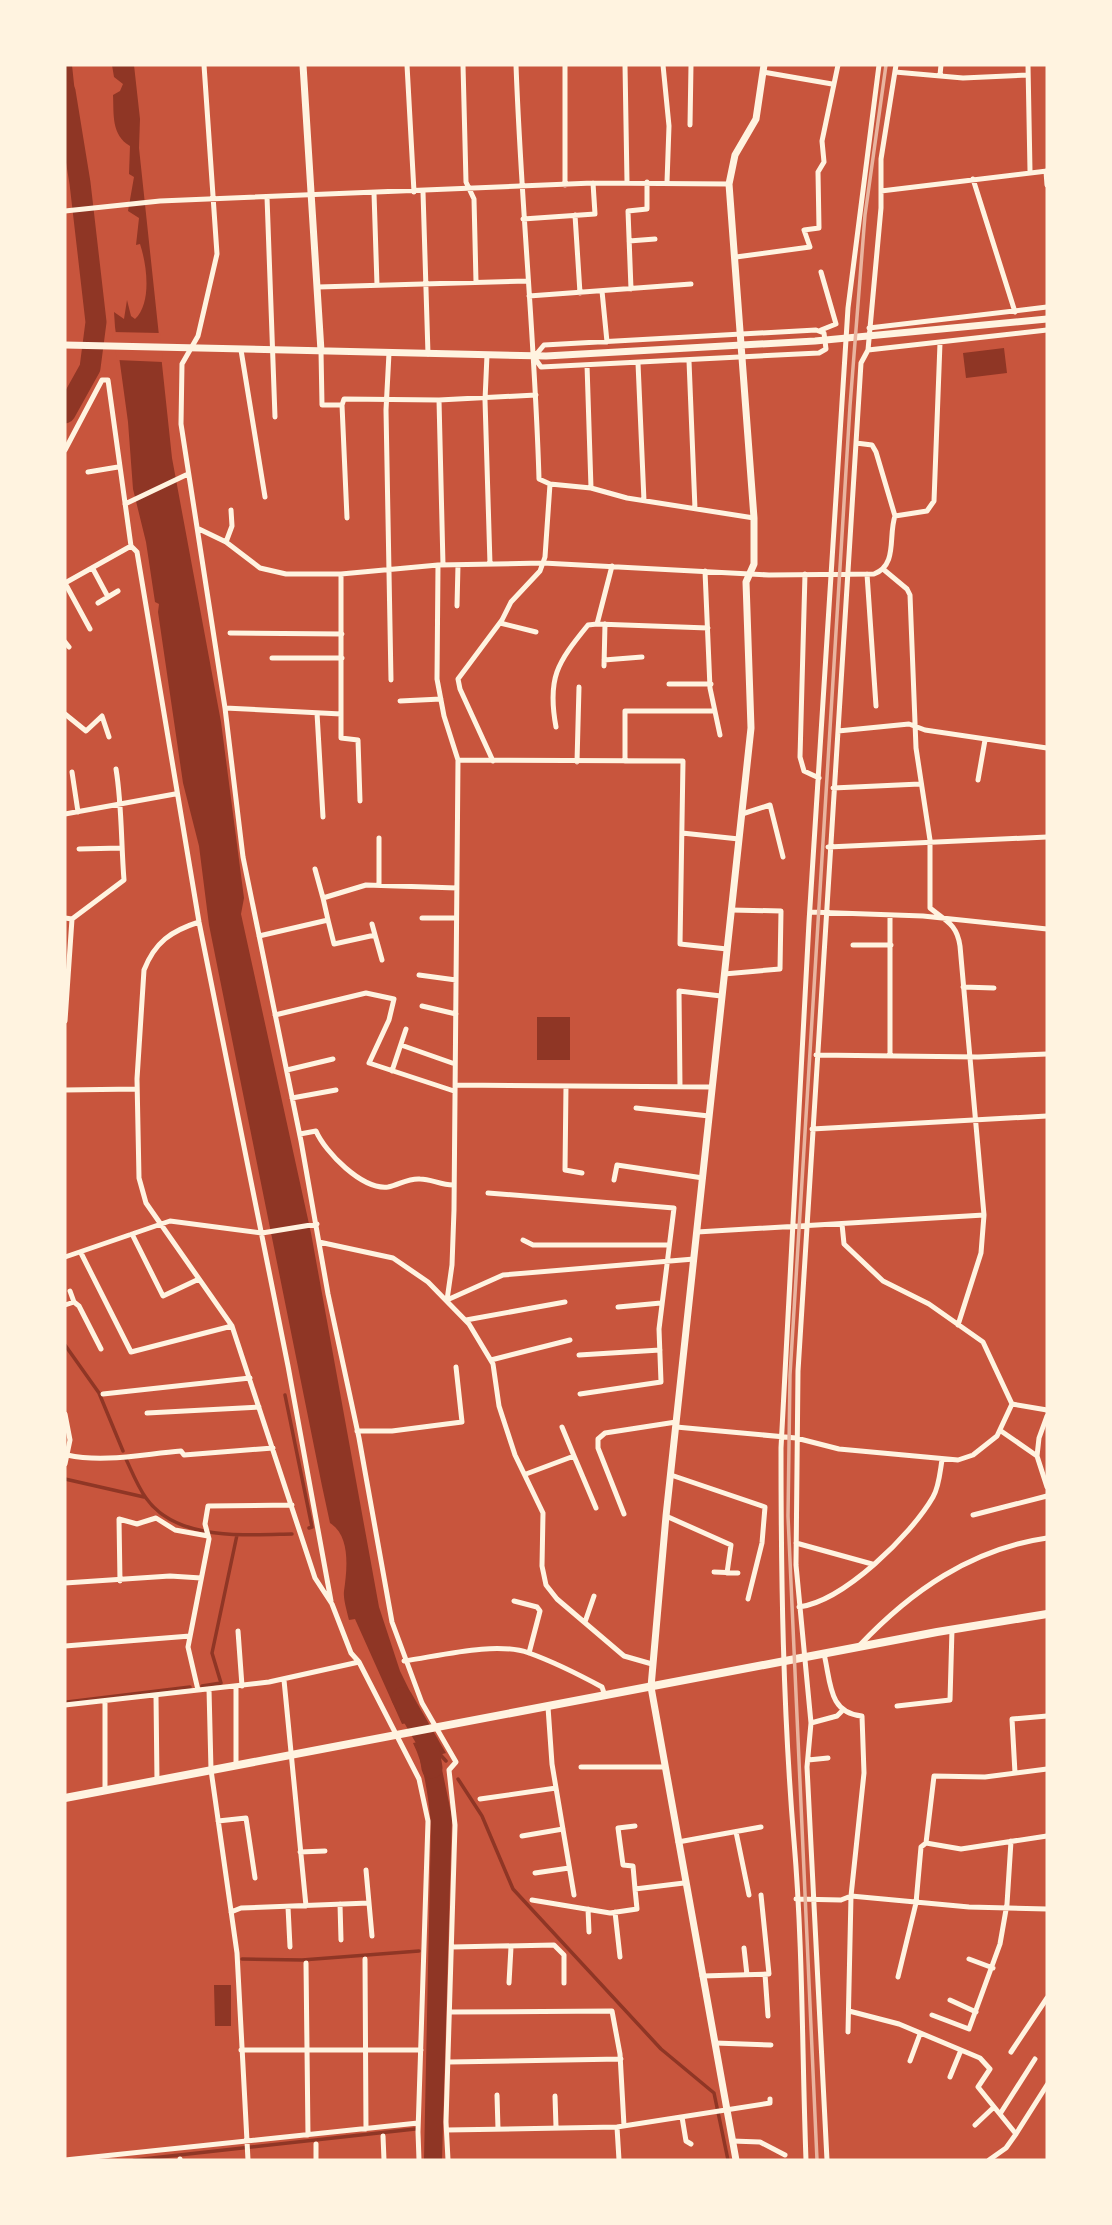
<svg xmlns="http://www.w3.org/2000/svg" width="1112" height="2225" font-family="'Golos Text',sans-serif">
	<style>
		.water { fill: #8f3625 }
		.pier { fill: #c8553d }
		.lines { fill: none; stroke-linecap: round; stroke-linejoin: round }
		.stream { stroke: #8f3625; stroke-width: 3.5 }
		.river { stroke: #8f3625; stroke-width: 21 }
		.minor { stroke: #fff3e0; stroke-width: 5 }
		.tertiary { stroke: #fff3e0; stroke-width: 7 }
		.secondary { stroke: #fff3e0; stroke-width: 8 }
		.rail { stroke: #e9b49f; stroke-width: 3.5 }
	</style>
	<rect width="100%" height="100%" fill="#c8553d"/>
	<!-- water -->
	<path class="water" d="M65,65H72L76,103L70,98V112L65,121Z
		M112,65H134L140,119L139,148L172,458L221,722L244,898L241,914L311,1233L379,1607L400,1671L424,1720L402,1724L355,1619L349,1620C347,1611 343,1599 344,1591C347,1570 351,1536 330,1523L322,1486L209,925L199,846L183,783L158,612L159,604L155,602L146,542L133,489L128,422L115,327L114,312L124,319L127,300L131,316L135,319C152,303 147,265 140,244L136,245L139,218L128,211L134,177L129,174L130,146C111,135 114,114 113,95L120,91L123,84L114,77Z
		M1004,348L1007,373L966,378L963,353Z
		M537,1017H570V1060H537Z
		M437,1738L446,1753L439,1755L452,1817L442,2160H424L431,1824C428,1797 425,1767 413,1743Z
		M214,1985H231V2026H215Z"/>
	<!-- pier -->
	<path class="pier" d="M112,332L160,333L163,362L117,360Z"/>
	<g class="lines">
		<!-- stream -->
		<path class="stream" d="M65,1345L99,1393L123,1451
			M285,1395L312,1527L309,1528
			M126,1459C132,1472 138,1487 146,1498C176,1541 245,1535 292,1534
			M65,1479L144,1497
			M202,1686L221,1683L212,1653L237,1535
			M67,1702L190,1687
			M437,1751L446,1761
			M458,1779L482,1816L513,1889L661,2049L714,2093L728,2160
			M242,1959L302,1960L419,1951
			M134,2160L415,2129"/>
		<!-- river -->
		<path class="river" d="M65,91L80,183L96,322L90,368L65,413
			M402,1698L428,1743L432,1768"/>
		<!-- minor -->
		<path class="minor" d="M204,65L217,254L198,336L182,364L181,424L225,708L243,857L301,1141L328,1294L359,1438L392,1622L422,1703L456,1762L449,1770L455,1825L446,2122L448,2160
			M407,65L414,192
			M463,65L466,182L474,199L476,282
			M516,65C521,203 535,341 539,479L550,484
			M625,65L627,182
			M663,65L669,126L667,182
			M1028,65L1030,171
			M763,72L832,84
			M895,72L963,78L1028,75
			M940,75L941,65
			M690,125L691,65
			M1046,171L1047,185
			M973,179L1015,312
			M565,185V65
			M881,191L1047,171
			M423,192L428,354
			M374,193L377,285
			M267,197L275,417
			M65,211L160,201L593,183L729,184
			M575,215L580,293
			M523,219L595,214L593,183
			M629,241L655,239
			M736,257L810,247L804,230L819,228L818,172L824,162L822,141L838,65
			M821,272L836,324L821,330
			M318,287L528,281
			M631,289L628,211L647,209V182
			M602,291L607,342
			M529,296L691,284
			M869,328L1047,307
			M816,330L824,333L826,349L819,353L541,367L534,357L544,345Z
			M241,350L265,497
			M868,350L1047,330
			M321,351L322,405H342L344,399L439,400L536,395
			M389,353L386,410L391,680
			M487,355L485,400L490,564
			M689,361L695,509
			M638,363L644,501
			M587,365L591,488
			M439,400L443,565
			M342,405L347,518
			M856,443L872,445L876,452L895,516
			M65,450L102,380H108L131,546L65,583
			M88,472L118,467
			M125,504L188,474
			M199,529L226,542L260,568L286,574H341L438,565L543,563L769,575L874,574C898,565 888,536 895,516L927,511L934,501L940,343
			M226,542L232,526L231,510
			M131,546L137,552L199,922L288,1366L331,1601
			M438,565L437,679L444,716L458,760L454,1210L452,1265L447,1300
			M93,569L108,597
			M883,569L907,589L910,595L916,748L930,840V908C946,921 957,924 960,946L984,1215L981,1253L958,1325
			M705,571L710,688L720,735
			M805,574L800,757L804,771L819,778
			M867,574L876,706
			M65,583L90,629
			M98,603L118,591
			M457,606L458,565
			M500,623L536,632
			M597,624L708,628
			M230,633L342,634
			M65,642L69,647
			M272,658H342
			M604,660L642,657
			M604,666L605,624
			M669,684H711
			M400,701L441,699
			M225,708L341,714V574
			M317,713L323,817
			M65,714L86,731L102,716L109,737
			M341,714V738L358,740L360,801
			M556,727C547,678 557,663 588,625L597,624L612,566
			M838,731L909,724L925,730L1047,748
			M458,760L683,761L680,944L727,949
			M493,761L460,689L458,679L502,620L511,602L540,571L545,557L550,484L591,488L627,498L754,518
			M625,761V711H713
			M577,762L579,687
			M72,772L78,812
			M978,780L985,740
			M833,788L920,784
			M65,814L175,794
			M742,814L770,805L783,857
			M682,833L739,839
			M828,847L1047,837
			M79,849L121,848
			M315,869L323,898
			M379,885V838
			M810,912L923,916L1047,929
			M65,918L72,919L124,880C121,843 122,805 116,769
			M422,918H456
			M328,920L334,944L375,935L382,960
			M199,922C171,931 155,942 144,970L137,1079L139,1178L146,1203L232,1326L315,1578L332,1604L351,1653L359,1662L419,1779L428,1821L418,2132L419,2160
			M372,924L375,935
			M259,936L328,920L323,898L366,885L457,888
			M853,945H891
			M724,974L780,969L781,911L731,910
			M419,975L456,980
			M963,987L994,988
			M422,1006L456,1014
			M275,1015L366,993L394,999L389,1020L369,1063L454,1091
			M65,1021L72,919
			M401,1045L455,1064
			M816,1055L978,1057L1047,1054
			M890,1056V915
			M287,1070L333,1059
			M392,1071L406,1029
			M455,1085L712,1087
			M566,1086L565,1170L582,1173
			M680,1087L679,991L721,996
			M65,1090L137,1089
			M292,1098L336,1090
			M636,1108L709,1116
			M812,1129L1047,1116
			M300,1134L316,1131C325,1152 362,1190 388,1187C399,1185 408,1178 420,1179C431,1179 441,1185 453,1185
			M614,1180L617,1165L703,1178
			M488,1193L674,1208L659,1329L661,1382L580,1394
			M697,1232L984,1215
			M132,1234L163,1296L199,1279
			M523,1240L533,1245H668
			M319,1242L393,1258L428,1282L469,1324L493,1364L499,1406L515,1455L543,1513L542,1566L546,1585L557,1599L624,1656L652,1664
			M81,1253L131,1352L232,1326
			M65,1257L170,1221L262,1233L317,1224
			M70,1291L74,1302
			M447,1300L503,1275L694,1259
			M65,1305L74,1302L79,1306L101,1349
			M618,1307L661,1303
			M466,1320L565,1302
			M579,1355L660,1350
			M491,1360L570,1340
			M103,1394L250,1378
			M1012,1404L1047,1410
			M147,1413L259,1407
			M562,1427L574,1456
			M676,1427L796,1438L839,1449L958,1460L973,1455L997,1436L1012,1404L983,1342L929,1304L883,1281L844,1244L842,1224
			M357,1431H392L462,1422L456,1367
			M1001,1431L1037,1456L1047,1487
			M67,1455C104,1463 143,1454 181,1451L184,1455L273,1448
			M1037,1456L1039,1438L1047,1416
			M65,1464L70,1440L65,1414
			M526,1474L574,1456L596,1508
			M671,1475L765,1507L762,1543L748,1599
			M624,1514L598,1448V1439L605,1433L676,1422
			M973,1515L1047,1496
			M666,1516L731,1545L727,1573
			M796,1543L872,1564
			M714,1572L738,1573
			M120,1581L119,1519L137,1524L156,1518L175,1530L208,1536
			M65,1583L170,1576L201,1578
			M514,1601L537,1607L540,1611L529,1653
			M799,1607C844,1601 911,1535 933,1497C939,1487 940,1472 942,1460
			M585,1622L594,1596
			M238,1631L242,1686
			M65,1646L190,1636
			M859,1646C911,1591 971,1549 1047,1538
			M824,1654C831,1682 828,1713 862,1716L864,1773L851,1896L848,2032
			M404,1661C439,1656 496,1641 529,1653C554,1662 578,1674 602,1687L605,1696
			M284,1680L306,1906
			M209,1689L211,1770L237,1953L248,2160
			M198,1690L188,1647L209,1539L205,1524L208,1506L292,1505
			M156,1696L157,1781
			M65,1705L269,1682L359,1662
			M897,1706L950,1700L952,1629
			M548,1707L552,1764L574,1895
			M811,1723L837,1716L842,1711
			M808,1760L828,1758
			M236,1765V1686
			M581,1767H663
			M1015,1773L1012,1719L1047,1716
			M105,1791V1701
			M480,1799L556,1788
			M218,1821L246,1818L255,1878
			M635,1826L618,1828L623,1865L633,1866L635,1889
			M736,1832L749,1895
			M522,1836L563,1829
			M678,1842L761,1827
			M926,1843L961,1849L1047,1836
			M300,1852L325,1851
			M366,1870L369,1903
			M535,1873L569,1868
			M796,1899L841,1900L851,1896L969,1907L1047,1909
			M532,1900L610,1913L637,1909L635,1889L684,1883
			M340,1904L341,1940
			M288,1907L290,1947
			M588,1909L589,1932
			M231,1912L241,1908L369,1903L372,1936
			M615,1912L620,1957
			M452,1947L554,1945L564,1955V1983
			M744,1948L747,1975
			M365,1959L366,2129
			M969,1959L993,1968
			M306,1963L308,2135
			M765,1974L768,2016
			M702,1976L769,1974L761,1895
			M898,1977L916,1903L921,1847L926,1843L934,1776L985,1777L1047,1769
			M509,1983L511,1947
			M950,2000L976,2012
			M849,2011L899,2024L980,2058L990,2069L978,2087L1016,2134L1006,2148L989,2160
			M450,2012L612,2011L620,2054L624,2126
			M932,2015L969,2029L1000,1944L1007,1904L1011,1841
			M715,2043L771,2045
			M241,2050H421
			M1011,2052L1047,1998
			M910,2061L920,2034
			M449,2062L621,2059
			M950,2077L961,2050
			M497,2095L498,2129
			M555,2096L556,2127
			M1000,2114L1035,2059
			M682,2117L686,2141L691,2144
			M975,2125L994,2107
			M617,2127L619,2160
			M447,2130L617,2127L770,2103V2099
			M1016,2134L1047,2085
			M383,2136L384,2160
			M732,2141L760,2142L785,2155
			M316,2144V2160
			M180,2159V2160
			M65,2160L418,2123
			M806,2160C802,2054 803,1947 794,1841C783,1710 781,1579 781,1448L809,922L848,308L879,65
			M827,2160L807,1767L811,1723L796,1565L798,1371L861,363L868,350L881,208V159L896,65"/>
		<!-- tertiary -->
		<path class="tertiary" d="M303,65L321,351
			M65,345L546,356L815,341L1047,319
			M736,2160L651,1687L666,1516L751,728L746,582L754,564V518L729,184L735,155L756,119L764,65"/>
		<!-- secondary -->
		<path class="secondary" d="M65,1798L937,1632L1047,1614"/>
		<!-- rail -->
		<path class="rail" d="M817,2160L788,1516L790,1375L850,406L865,215L886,65"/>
	</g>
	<!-- border -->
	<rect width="1112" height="2225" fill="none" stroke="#fff3e0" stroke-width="133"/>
</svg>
